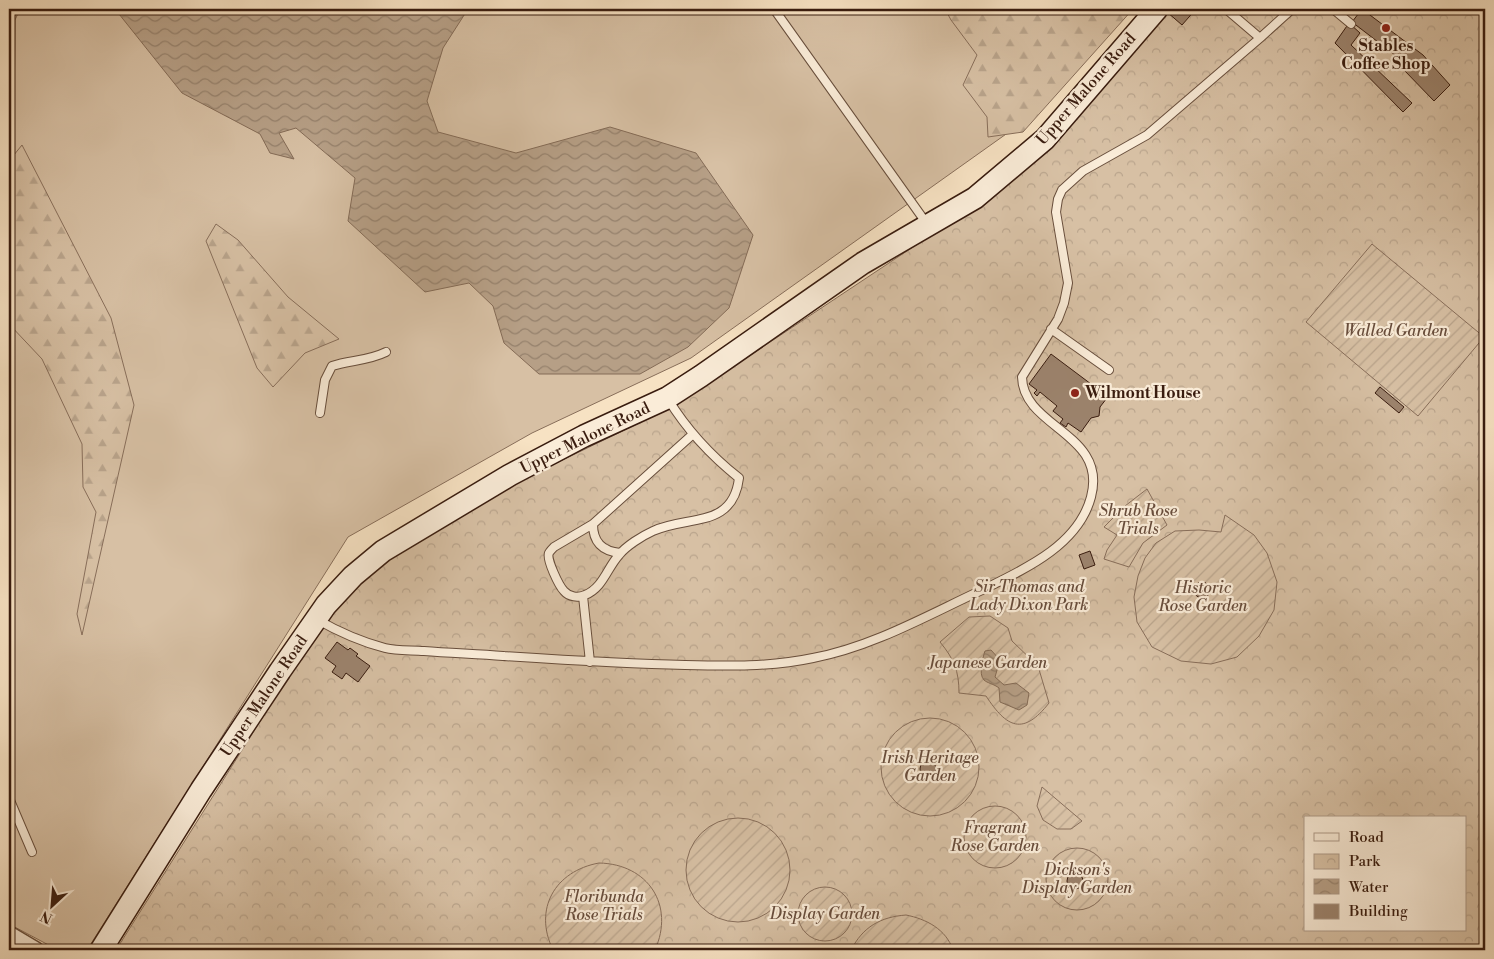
<svg xmlns="http://www.w3.org/2000/svg" width="1494" height="959" font-family="'Libre Bodoni',serif">
	<style>
		.grass { fill: #d7c0a4; stroke: #886e5a }
		.forest { fill: url(#forest-firs); stroke: #886e5a }
		.park { fill: url(#park-crowns); stroke: #886e5a; fill-rule: evenodd }
		.garden { fill: url(#garden-furrows); stroke: #886e5a }
		.water { fill: url(#water-waves); stroke: #846b56 }
		.building { fill: #9c836d; stroke: #391c0f }
		.lines { fill: none; stroke-linecap: round; stroke-linejoin: round }
		.lane-casing { stroke: #684e3c; stroke-width: 10 }
		.street-casing { stroke: #684e3c; stroke-width: 18 }
		.secondary-casing { stroke: #391c0f; stroke-width: 24 }
		.lane { stroke: #faecd8; stroke-width: 8 }
		.street { stroke: #faecd8; stroke-width: 15 }
		.secondary { stroke: #faecd8; stroke-width: 21 }
		.poi-dot { fill: #8f2418; stroke: #faecd8; stroke-width: 2 }
		.labels { text-anchor: middle; dominant-baseline: central; stroke-width: 4.5; stroke-linejoin: round; paint-order: stroke }
		.poi-label { font-size: 16px; font-weight: bold; fill: #391c0f; stroke: #faecd8 }
		.street-label { font-size: 16px; fill: #391c0f; stroke: #faecd8 }
		.park-label { font-size: 16px; font-style: italic; fill: #684d3c; stroke: #faecd8 }
	</style>
	<defs>
		<pattern id="forest-firs" width="22" height="20" patternUnits="userSpaceOnUse" patternTransform="scale(1.25)"><rect width="22" height="20" fill="#d7c0a4"/><path d="M5 1l3.5 6h-7zM16 11l3.5 6h-7z" fill="#b9a48c"/></pattern>
		<pattern id="park-crowns" width="20" height="18" patternUnits="userSpaceOnUse" patternTransform="scale(1.25)"><rect width="20" height="18" fill="#d7c0a4"/><path d="M2 6a3 3 0 1 1 6 0M12 15a3 3 0 1 1 6 0" fill="none" stroke="#b9a48c"/></pattern>
		<pattern id="garden-furrows" width="10" height="10" patternUnits="userSpaceOnUse" patternTransform="scale(1.25)"><rect width="10" height="10" fill="#d7c0a4"/><path d="M-1 1l2-2M0 10L10 0M9 11l2-2" fill="none" stroke="#b9a48c"/></pattern>
		<pattern id="water-waves" width="16" height="10" patternUnits="userSpaceOnUse" patternTransform="scale(1.25)"><rect width="16" height="10" fill="#b69f86"/><path d="M0 5q4-4 8 0t8 0" fill="none" stroke="#95816c"/></pattern>
	</defs>
	<rect width="100%" height="100%" fill="#f7e2c3"/>
	<filter id="stains"><feTurbulence type="fractalNoise" baseFrequency=".004" numOctaves="4"/><feColorMatrix values="0 0 0 0 .2 0 0 0 0 .09 0 0 0 0 .02 0 0 0 .5 -.17"/></filter>
	<radialGradient id="worn" r=".72"><stop offset=".6" stop-color="#630" stop-opacity="0"/><stop offset="1" stop-color="#630" stop-opacity=".3"/></radialGradient>
	<!-- grass -->
	<path class="grass" d="M9,9H1115L1016,127L691,358L532,433L348,537L87,950H58L9,924Z"/>
	<!-- forest -->
	<path class="forest" d="M945,9H1133L1023,132L988,137L987,117L963,85L977,55L951,20Z
		M22,145L111,318L134,405L82,635L77,614L96,512L83,487L82,444L42,359L9,324V161Z
		M216,224L238,240L288,297L339,339L305,353L273,387L257,368L206,241Z"/>
	<!-- park -->
	<path class="park" d="M1164,9H1485V950H116L331,609L389,558L515,483L674,406L934,233ZM1305,818H1465V930H1305Z"/>
	<!-- garden -->
	<path class="garden" d="M1372,244L1484,337L1418,416L1306,322Z
		M1147,489L1167,525L1143,543L1129,567L1104,559L1107,550L1117,535L1104,527L1125,506Z
		M1225,515L1254,535L1267,553L1277,582L1274,610L1259,636L1237,657L1211,664L1181,661L1152,647L1137,622L1134,597L1138,576L1145,558L1156,543L1175,531L1199,530L1221,532Z
		M990,616L1008,628L1012,641L1038,666L1049,703C1023,736 1007,728 986,696L959,693C959,671 954,659 940,642L969,617Z
		M881 767a49 49 0 1 1 98 0a49 49 0 1 1-98 0Z
		M1042,787L1082,821L1071,829H1057L1043,820L1037,806Z
		M964 837a31 31 0 1 1 62 0a31 31 0 1 1-62 0Z
		M686 870a52 52 0 1 1 104 0a52 52 0 1 1-104 0Z
		M1046 879a31 31 0 1 1 62 0a31 31 0 1 1-62 0Z
		M599,863C648,864 675,905 655,950H553C533,909 555,871 599,863Z
		M798 914a27 27 0 1 1 54 0a27 27 0 1 1-54 0Z
		M906,915C926,919 946,929 953,950H851C863,927 880,917 906,915Z"/>
	<!-- water -->
	<path class="water" d="M9,9H20L15,20L14,120L9,127Z
		M115,9H468L443,48L427,101L438,132L516,153L610,127L696,153L753,235L729,308L688,347L640,374H539L504,343L493,306L469,283L425,292L348,221L355,178L296,128L279,133L294,159L270,153L260,134L182,93Z
		M991,650L1000,660L995,677L1004,685L1016,683L1029,693L1027,705L1019,710L1000,702L999,688C994,684 987,683 984,680C978,674 983,657 985,651Z"/>
	<!-- building -->
	<path class="building" d="M1170,9H1196L1182,25L1167,12Z
		M1362,9L1423,55L1450,85L1434,101L1404,70L1408,65L1352,22Z
		M1349,23L1360,33L1351,45L1412,103L1403,112L1335,43Z
		M1051,354L1095,387L1097,384L1104,385L1109,389L1110,394L1100,407L1099,416L1091,418L1081,432L1068,423L1066,427L1060,423L1063,419L1053,411L1057,406L1040,392L1037,396L1034,393L1037,390L1029,384Z
		M1380,387L1404,407L1399,413L1375,393Z
		M1090,551L1095,565L1084,569L1079,555Z
		M1194 590a8 8 0 1 1 16 0a8 8 0 1 1-16 0Z
		M337,642L348,650L350,648L358,654L356,656L370,666L358,682L346,673L342,679L332,672L336,666L325,658Z
		M920 769a8 8 0 1 1 16 0a8 8 0 1 1-16 0Z
		M1067 881a8 8 0 1 1 16 0a8 8 0 1 1-16 0Z"/>
	<g class="lines">
		<defs>
			<path id="lane" d="M774,9L927,224
				M1226,9L1260,38L1292,9
				M1333,9L1351,24
				M1051,329L1109,370
				M668,399C687,430 710,455 739,478C733,529 687,515 653,531C642,536 626,546 619,555C607,568 603,588 585,595C578,598 569,597 564,591C559,586 546,559 549,553C549,552 554,547 554,547L593,524L692,435
				M320,413L325,380L332,366C350,360 368,361 386,352
				M593,524C593,542 602,551 620,553
				M583,596L590,662
				M316,619C337,631 362,642 385,648C397,651 411,650 424,651C450,653 476,654 503,656C564,660 624,664 685,665C728,666 771,667 813,658C872,647 928,615 982,590C1023,570 1078,546 1091,497C1108,433 1023,428 1022,377L1058,319L1064,303L1068,283L1056,212L1058,199L1062,190L1083,171L1147,135L1260,38
				M9,798L32,852"/>
			<path id="street" d="M9,934L36,950"/>
			<path id="secondary" d="M101,950L201,790L280,671L326,605L353,576L383,551L510,475L584,436L667,398L701,376L863,263L975,198L1045,139L1157,9"/>
		</defs>
		<!-- lane casing -->
		<use href="#lane" class="lane-casing"/>
		<!-- street casing -->
		<use href="#street" class="street-casing"/>
		<!-- secondary casing -->
		<use href="#secondary" class="secondary-casing"/>
		<!-- lane -->
		<use href="#lane" class="lane"/>
		<!-- street -->
		<use href="#street" class="street"/>
		<!-- secondary -->
		<use href="#secondary" class="secondary"/>
	</g>
	<!-- markers -->
	<g class="poi-dot">
		<circle cx="1386" cy="28" r="5"/>
		<circle cx="1075" cy="393" r="5"/>
	</g>
	<g class="labels">
		<!-- poi labels -->
		<g class="poi-label">
			<text x="1386" y="46">Stables<tspan x="1386" dy="18">Coffee Shop</tspan></text>
			<text x="1085" y="393" text-anchor="start">Wilmont House</text>
		</g>
		<!-- street labels -->
		<g class="street-label">
			<text transform="translate(1086 89) rotate(-49)">Upper Malone Road</text>
			<text transform="translate(585 438) rotate(-26)">Upper Malone Road</text>
			<text transform="translate(264 696) rotate(-56)">Upper Malone Road</text>
		</g>
		<!-- park labels -->
		<g class="park-label">
			<text x="1396" y="331">Walled Garden</text>
			<text x="1138" y="511">Shrub Rose<tspan x="1138" dy="18">Trials</tspan></text>
			<text x="1029" y="587">Sir Thomas and<tspan x="1029" dy="18">Lady Dixon Park</tspan></text>
			<text x="1203" y="588">Historic<tspan x="1203" dy="18">Rose Garden</tspan></text>
			<text x="988" y="663">Japanese Garden</text>
			<text x="930" y="758">Irish Heritage<tspan x="930" dy="18">Garden</tspan></text>
			<text x="995" y="828">Fragrant<tspan x="995" dy="18">Rose Garden</tspan></text>
			<text x="1077" y="870">Dickson's<tspan x="1077" dy="18">Display Garden</tspan></text>
			<text x="604" y="897">Floribunda<tspan x="604" dy="18">Rose Trials</tspan></text>
			<text x="825" y="914">Display Garden</text>
		</g>
	</g>
	<!-- margin -->
	<rect width="1494" height="959" fill="none" stroke="#f7e2c3" stroke-width="30"/>
	<rect x="10" y="10" width="1474" height="939" fill="none" stroke="#391c0f" stroke-width="2.5"/>
	<rect x="15" y="15" width="1464" height="929" fill="none" stroke="#391c0f"/>
	<!-- legend -->
	<rect x="1304" y="816" width="162" height="115" fill="#faecd8" stroke="#ad9988"/>
	<rect x="1314" y="833" width="25" height="8" fill="#faecd8" stroke="#ad9988"/>
	<text x="1349" y="842" font-size="15" fill="#391c0f">Road</text>
	<rect x="1314" y="854" width="25" height="15" fill="url(#park-crowns)" stroke="#ad9988"/>
	<text x="1349" y="866" font-size="15" fill="#391c0f">Park</text>
	<rect x="1314" y="879" width="25" height="15" fill="url(#water-waves)" stroke="#ad9988"/>
	<text x="1349" y="892" font-size="15" fill="#391c0f">Water</text>
	<rect x="1314" y="904" width="25" height="15" fill="#9c836d" stroke="#ad9988"/>
	<text x="1349" y="916" font-size="15" fill="#391c0f">Building</text>
	<!-- north arrow -->
	<g transform="translate(52 906) rotate(206)" stroke="#faecd8" stroke-width="4" paint-order="stroke">
	<path d="M0-4L9 19L0 12L-9 19Z" fill="#391c0f"/>
	<text y="-8" font-size="14" font-weight="bold" text-anchor="middle" fill="#391c0f">N</text>
	</g>
	<rect width="100%" height="100%" filter="url(#stains)"/>
	<rect width="100%" height="100%" fill="url(#worn)"/>
</svg>
